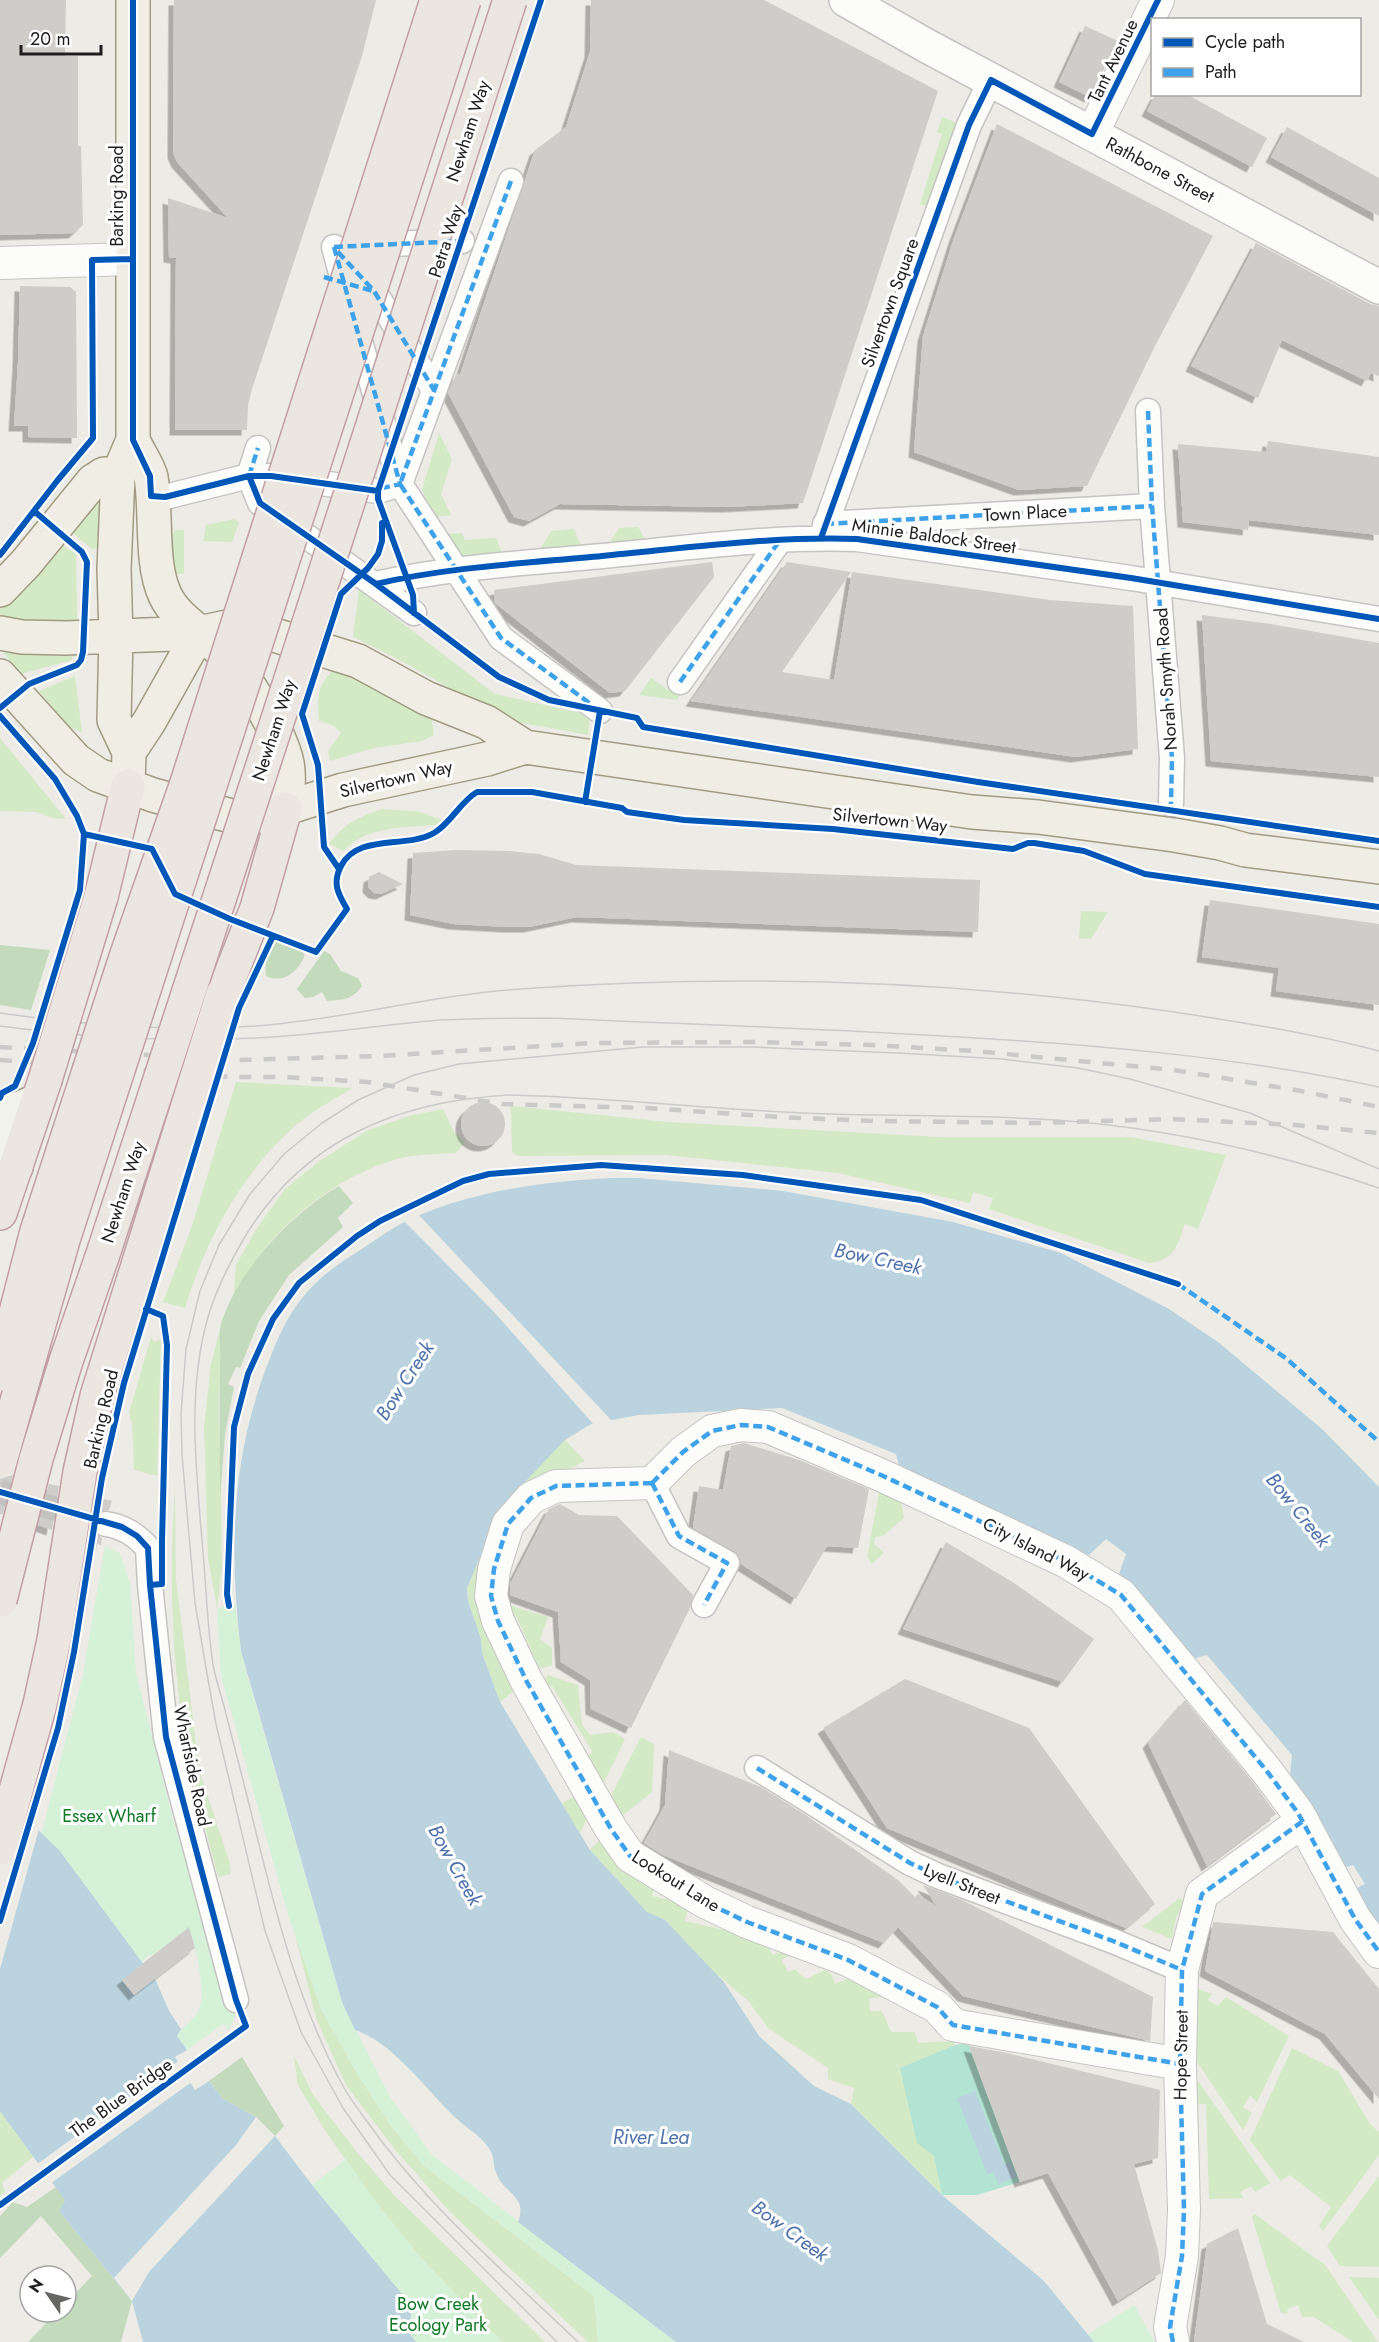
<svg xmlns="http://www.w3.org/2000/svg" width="1379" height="2342" font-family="Jost,sans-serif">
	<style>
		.grass { fill: #d4e9c6 }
		.forest { fill: #c4dabc }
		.park { fill: #d5f2d8 }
		.pitch { fill: #b3e3d3 }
		.water { fill: #bad3de }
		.pier { fill: #ecebe6 }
		.building { fill: #cecdc9; filter: url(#shadow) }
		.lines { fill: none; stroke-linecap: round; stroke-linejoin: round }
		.pedestrian-tunnel { stroke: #c3c2be; stroke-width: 24; stroke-dasharray: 24 12; stroke-linecap: butt }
		.pedestrian-casing { stroke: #c5c4c2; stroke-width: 27 }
		.minor-casing { stroke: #c5c4c2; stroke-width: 34 }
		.tertiary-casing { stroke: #c5c4c2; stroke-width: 36 }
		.secondary-casing { stroke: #91967f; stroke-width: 36 }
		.primary-casing { stroke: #a29b83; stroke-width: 36 }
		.trunk-casing { stroke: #c19fa4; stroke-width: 36 }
		.pedestrian { stroke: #fcfcfb; stroke-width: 24 }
		.minor { stroke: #fcfcfb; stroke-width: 32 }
		.tertiary { stroke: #fcfcfb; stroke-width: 33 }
		.secondary { stroke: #f1f3ea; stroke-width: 33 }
		.primary { stroke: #f0ede4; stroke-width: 33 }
		.trunk { stroke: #ece6e1; stroke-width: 33 }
		.tram { stroke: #cacac9; stroke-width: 1.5 }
		.rail { stroke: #cacac9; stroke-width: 4.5; stroke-dasharray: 12 12; stroke-linecap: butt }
		.trunk-bridge-casing { stroke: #c19fa4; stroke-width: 36; stroke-linecap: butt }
		.trunk-bridge { stroke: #ece6e1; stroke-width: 33 }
		.quiet { stroke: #3da2ea; stroke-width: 4.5; stroke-dasharray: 9 4.5; stroke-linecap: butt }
		.cycleway-casing { stroke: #fff; stroke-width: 10 }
		.cycleway { stroke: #0057b8; stroke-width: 6 }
		.labels { text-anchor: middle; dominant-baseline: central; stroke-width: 6; stroke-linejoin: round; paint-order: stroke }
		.street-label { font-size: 18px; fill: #1e1e1e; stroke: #fff }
		.park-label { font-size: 18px; fill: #0e7924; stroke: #fff }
		.water-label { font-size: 20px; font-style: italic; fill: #4d71ab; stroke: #fff }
	</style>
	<defs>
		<filter id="shadow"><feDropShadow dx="-5.5" dy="5.5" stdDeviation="0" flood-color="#0004"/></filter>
	</defs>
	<rect width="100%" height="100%" fill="#ecebe6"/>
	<!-- grass -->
	<path class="grass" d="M942,117L959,124L930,208L920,204L942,134L937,132Z
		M439,433L452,459L441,494L451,515L435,517L422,490Z
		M99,489L100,547L92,549L66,527Z
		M234,519L239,522L232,542L203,541L206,525Z
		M638,527L645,539L609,544L619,528Z
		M574,529L582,548L538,553L551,531Z
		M176,530H184V574H174L170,537Z
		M462,533L465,540L496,538L504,558L458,565L445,534Z
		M55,540L76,554L77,623L0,619V602Z
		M359,590L495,694L590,715L588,735L517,722L493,712L394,657L353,637Z
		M2,651L72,654V660L20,674Z
		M334,670L365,681L431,716L434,735L422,741L374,748L330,761L328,751L341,733L334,726L319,721C317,701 317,683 334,670Z
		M75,676L82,733L68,726L39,691Z
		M651,678L668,690L682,692L677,700L639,695Z
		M0,738L66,819L53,818L36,812L0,811Z
		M382,809L420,812L442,820L436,825C406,827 365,826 344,851L329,844C346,822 357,818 382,809Z
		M1081,911L1108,912L1091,939L1079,938Z
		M236,1082L353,1088C334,1099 312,1111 295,1126C241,1174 206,1239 185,1308L163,1302L191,1229Z
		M511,1106L668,1122L940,1137H1130L1226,1155L1198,1229L1185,1224C1177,1245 1176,1260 1149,1263L989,1209L993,1198L973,1192L970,1203L838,1173L666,1155L517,1156L512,1152Z
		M443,1109L454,1132L465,1142L456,1153C438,1154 418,1154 401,1158C353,1170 306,1203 273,1239C257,1256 246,1277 234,1296L236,1265L257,1228L285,1189L318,1162L368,1130L409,1116Z
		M221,1325L219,1405L222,1567L217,1608L208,1558L204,1426L211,1365Z
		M151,1337L154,1342L161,1339L157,1476L134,1470L132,1422L129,1413Z
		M565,1440L585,1461L534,1487L524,1480L545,1456Z
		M881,1483L899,1489L904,1518L883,1536L875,1537L874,1544L884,1553L872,1564L867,1557Z
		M175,1488L176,1579L199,1769L229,1861L231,1874L218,1877C207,1832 193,1785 185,1739C171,1655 169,1572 175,1488Z
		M515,1490L519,1500L477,1596L516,1689L500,1702L482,1653L481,1639L468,1601L467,1588L501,1507Z
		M498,1602L548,1617L540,1639L552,1648V1666L539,1668L516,1616L505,1621Z
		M548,1675L578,1685L582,1725L590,1735L613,1732L625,1739L600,1790L582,1761L593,1752L552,1686L540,1692L536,1687Z
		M641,1737L654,1744L652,1792L617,1820L607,1804Z
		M579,1794L590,1813L580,1833L561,1804Z
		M605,1835L656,1880L652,1896L689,1904L685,1921L782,1943L769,1949L773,1955L793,1945L801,1948L782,1960L788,1972L795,1970L806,1979L825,1970L831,1974L835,1984L857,1974L893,1995L869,1999L870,2011H881C887,2017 886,2026 892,2032H915L918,2043L954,2041L955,2045L900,2068L934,2156L942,2195L851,2104L854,2088L828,2079V2068L769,2029L749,2002L702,1961L665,1920L647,1912L590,1850Z
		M1180,1898L1185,1903L1176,1917L1172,1939L1142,1927Z
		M294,1930L321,2009L355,2070L391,2126L423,2165L594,2296L598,2342H588L451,2213L393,2147L346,2085L316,2018Z
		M1197,1989L1212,1994L1208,2000L1218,2006L1226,1997L1289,2036L1257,2102L1250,2096L1243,2107L1252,2113L1243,2130L1191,2053Z
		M1292,2048L1338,2071L1370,2124L1379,2132V2155L1323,2231L1319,2226L1331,2207L1290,2175L1281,2181L1250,2140Z
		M294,2056L313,2095L356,2151L394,2195L545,2342H502L420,2257L375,2201L326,2132L298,2085Z
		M1191,2081H1198L1270,2183L1255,2192L1251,2186L1240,2192L1244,2198L1209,2199L1206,2104L1192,2103Z
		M0,2111L34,2156L2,2183L5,2191L0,2196Z
		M1379,2176V2267L1340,2266L1327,2246Z
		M1255,2214L1325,2265L1378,2342H1353L1314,2317H1302L1298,2305L1287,2309L1288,2314L1281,2313L1252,2217Z
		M1349,2277L1379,2278V2320Z"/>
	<!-- forest -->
	<path class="forest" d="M277,941L301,950L305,955C298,972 284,984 266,976C265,962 265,950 277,941Z
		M0,945L50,950L31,1010L0,1005Z
		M324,951L330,954L341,971L358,978L362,986C353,999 343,1000 327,1001L322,992L313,997L305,998L297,989Z
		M339,1186L353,1203L338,1218L343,1227L289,1275L259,1321L240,1368L236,1367L228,1384L234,1387L225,1434L220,1499C220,1453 219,1407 220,1361C221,1349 218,1335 221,1324C237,1271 292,1213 339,1186Z
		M242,2057L284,2126L275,2136L256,2117L223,2099L209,2081Z
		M56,2187L65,2200L59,2211L132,2301L121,2342H28L57,2312H66V2303L92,2276L41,2216L0,2258V2216L13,2202L27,2207Z"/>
	<!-- park -->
	<path class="park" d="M105,1546L120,1553L130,1583L136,1673L172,1816L236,2013L229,2030L223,2024L187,2050L176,2036C184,2025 196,2019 200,2007C205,1989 196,1945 189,1928L152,1956L150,1954L141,1962L59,1850L41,1835L83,1674Z
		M235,1605L241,1651L248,1678L342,2002L390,2097L432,2155L676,2342H598L594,2296L423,2165L391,2126L355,2070L321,2009L288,1915L221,1676L217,1608Z
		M346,2159L375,2201L420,2257L502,2342H416L409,2333L412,2306L312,2185Z
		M1134,2305L1155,2342H1094L1087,2335Z"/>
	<!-- pitch -->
	<path class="pitch" d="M968,2043L1020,2182L977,2195H942L934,2156L917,2143L900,2068L955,2045Z"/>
	<!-- water -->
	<path class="water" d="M610,1178H639L783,1191L953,1222L1061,1253L1169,1309L1218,1342L1322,1429L1379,1487V1924L1369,1925L1349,1892L1365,1884L1353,1865L1336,1870L1289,1787L1292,1755L1207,1655L1185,1661L1117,1580L1126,1554L1106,1539L1089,1555L1010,1524L901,1474L896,1454L782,1408L639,1415L591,1424L565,1440L501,1507L467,1588L468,1601L481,1639L482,1653L500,1702L590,1850L647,1912L665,1920L724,1982L759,2036L814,2086L851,2104L942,2195L1044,2281L1094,2342H676L518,2222C528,2196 505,2194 497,2175C491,2161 497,2156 484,2142C476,2133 464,2126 456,2118C426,2090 394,2043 355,2030L342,2002L241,1651C229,1554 231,1459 267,1366C277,1339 288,1313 308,1291C323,1274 345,1259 365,1247C381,1236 398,1224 415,1217C477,1190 543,1182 610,1178Z
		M0,1793L59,1850L156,1981L169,2011L181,2029L177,2036L187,2050L175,2057L195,2090L209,2081L223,2099L256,2117L275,2136L312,2185L412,2306L409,2333L416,2342H143L132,2301L59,2211L65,2200L0,2111Z
		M975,2091L1004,2164L1011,2162L1017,2177L998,2184L994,2172L987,2174L957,2098Z"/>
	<!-- pier -->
	<path class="pier" d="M417,1213L613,1422L595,1426L494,1312L403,1220Z
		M2,1791L39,1829L0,1969V1799Z
		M180,2060L193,2081L50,2184L36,2165Z
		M256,2117L275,2136L149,2272L132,2301L114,2278L236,2145Z"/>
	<!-- building -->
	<path class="building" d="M0,0H66L65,56H78V146H81L83,225L74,233L0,235Z
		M174,0H376L362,56L252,389L248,405L247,430H175L176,258L169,257L168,198L228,218L177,162L173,153Z
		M591,0H764L938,91L803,503L726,507L560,504L529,521L514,517L448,393L456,374L460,375L535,150L566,127L590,52Z
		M1085,26L1118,41L1090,97L1059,82Z
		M1156,94H1186L1267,138L1252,167L1147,111Z
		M997,124L1213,236L1154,348L1087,486L1019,490L914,452L923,336L954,238Z
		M1287,127L1379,178V216L1271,157Z
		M1256,243L1370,304L1379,306V376L1371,373L1367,381L1282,340L1258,398L1191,366Z
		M20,286L70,287L76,292L77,438L28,437V426H14L18,363Z
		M1268,441L1379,457V535L1249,520L1248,530L1183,522L1178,444L1266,452Z
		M712,562L714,577L625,691L610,693L495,603L494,590Z
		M787,562L851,572L782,672L834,680L852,572L1050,600L1133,606L1138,749L1076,757L691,701Z
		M1202,615L1271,624L1379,643V777L1211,761Z
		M456,850L509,851L539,854L576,865L980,880L978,932L577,917L529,927H508L454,924L410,915L413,853Z
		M379,872L403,884L381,894L374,893L368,887L369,877Z
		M1210,900L1379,924V1005L1276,991L1279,968L1202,957Z
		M461 1124a22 22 0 1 1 44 0a22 22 0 1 1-44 0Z
		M744,1443L799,1460L869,1489L858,1548L827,1546L796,1599L741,1564L739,1556L734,1551L693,1528L699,1486L723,1490L731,1446Z
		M13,1475L3,1514H0V1479Z
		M49,1484L59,1486L52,1530L38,1525Z
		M95,1497L112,1501L109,1510L101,1511L92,1521L93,1529L102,1538L101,1545L88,1541Z
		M560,1504L579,1515L617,1516L693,1595L690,1608L631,1728L591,1709L590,1680L561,1662L558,1612L510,1595V1584L549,1509Z
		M946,1542L1014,1583L1094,1639L1063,1682L903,1629Z
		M905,1679L1029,1728L1155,1904L1126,1928L887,1828L823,1728Z
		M1185,1700L1252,1781L1276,1814L1207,1866L1148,1743Z
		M669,1750L761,1787L807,1816L898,1880L915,1897L918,1894L937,1907L923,1885L962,1900L1153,1997L1150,2041L963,1996L898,1927L884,1943L663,1855L644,1843L665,1805Z
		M1213,1922L1333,1932L1379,1989V2099L1325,2034L1205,1971Z
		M189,1927L195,1948L134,1995L122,1980Z
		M969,2046L1002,2052L1160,2090L1158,2158L1134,2164L1158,2250L1161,2273L1118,2301L1048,2173L1020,2182Z
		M1238,2228L1267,2324L1304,2342H1194L1207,2244Z"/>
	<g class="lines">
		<!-- pedestrian-tunnel -->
		<path class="pedestrian-tunnel" d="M0,1492L106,1524"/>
		<defs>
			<path id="pedestrian" d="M511,181L400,484L501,638L600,711
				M369,245L462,241
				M334,247L345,288
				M363,281L374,291L434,390
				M1148,411L1152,506L1172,758L1171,804
				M249,476L260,503L414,613
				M249,476L258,448
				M165,497L249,476H271L378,491L400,484L357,330
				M825,524L1152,506
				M821,538L969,125L991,80
				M376,584C448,567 528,563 602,556C687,548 772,536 857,539L1131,578L1379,619
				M680,682L780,540
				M652,1483L679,1536L727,1563L704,1605
				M106,1524C124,1527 135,1534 148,1548L150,1585L166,1737L236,2000
				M757,1768L910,1863L938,1876L1113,1941L1182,1970"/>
			<path id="minor" d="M1092,134L1158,0
				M0,263L132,259
				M1180,2064L953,2025L937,2007L848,1960L747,1922L705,1902L630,1856L611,1829L527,1682L498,1621L491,1596L494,1569L508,1524L531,1498L556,1486L652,1483L683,1452L712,1431L741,1425L768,1427L881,1475L1065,1561L1121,1595L1266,1770L1298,1813L1355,1919L1379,1952
				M1173,2342L1170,2327L1182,2256L1184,2210L1180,2064L1182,1970L1202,1894L1303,1821"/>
			<path id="tertiary" d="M846,0L927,46L1379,287"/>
			<path id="secondary" d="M0,1116L37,1101
				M0,1138L16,1167"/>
			<path id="primary" d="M133,0V440C138,452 148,465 151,477C157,512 150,563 165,595C175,617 200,631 217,647C242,670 280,730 287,763C290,779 288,794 285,809
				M0,590L26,563L93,481L104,474L118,475
				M0,633L22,637L66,638L199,633L227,627L252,628L358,661L426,698L486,722L525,747L972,812L1038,817L1174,835L1220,843L1245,850L1379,867
				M0,676L76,760L98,775L153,795L231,816H261L343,790L487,759L525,747
				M129,752L149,722L199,633
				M128,786L129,752L114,720L116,637L114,569L118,475L133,440"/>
			<path id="trunk" d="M101,897L128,786
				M223,994L257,908L285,809
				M0,1213L45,1080"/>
		</defs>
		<!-- pedestrian casing -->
		<use href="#pedestrian" class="pedestrian-casing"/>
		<!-- minor casing -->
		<use href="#minor" class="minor-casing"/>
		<!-- tertiary casing -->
		<use href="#tertiary" class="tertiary-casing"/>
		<!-- secondary casing -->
		<use href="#secondary" class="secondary-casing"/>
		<!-- primary casing -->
		<use href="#primary" class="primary-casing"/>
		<!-- trunk casing -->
		<use href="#trunk" class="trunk-casing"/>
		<!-- pedestrian -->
		<use href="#pedestrian" class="pedestrian"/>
		<!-- minor -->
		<use href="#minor" class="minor"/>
		<!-- tertiary -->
		<use href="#tertiary" class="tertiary"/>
		<!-- secondary -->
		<use href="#secondary" class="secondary"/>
		<!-- primary -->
		<use href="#primary" class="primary"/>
		<!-- trunk -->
		<use href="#trunk" class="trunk"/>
		<!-- tram -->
		<path class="tram" d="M0,1013C84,1025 173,1032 257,1026C346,1019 432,995 520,989C733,974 948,980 1160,1010C1233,1021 1307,1032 1379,1051
			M0,1026C84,1038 170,1042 255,1038C318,1035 379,1025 441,1020C478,1018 515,1018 551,1018C681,1024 811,1028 942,1036C1088,1044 1235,1056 1379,1087
			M557,2342L390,2175L343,2108L301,2032L265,1931L216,1724L206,1668L195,1603L182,1455L181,1414L186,1349L200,1291L219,1245L250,1194L284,1154L322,1123L358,1100L414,1075L459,1064L643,1047H752L898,1053L1002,1059L1078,1068L1130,1079L1250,1113L1379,1169
			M578,2342C506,2273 428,2207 369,2124C360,2112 350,2099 343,2086C293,1995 271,1892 246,1792C239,1765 232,1737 225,1710C221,1695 216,1680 213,1665C207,1624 206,1582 202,1541C196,1467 187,1390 208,1317C216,1290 229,1264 243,1240C302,1140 397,1101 509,1095C607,1097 705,1109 803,1113C887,1117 972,1114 1056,1120C1167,1128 1274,1152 1379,1188"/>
		<!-- rail -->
		<path class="rail" d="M0,1047L239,1060L378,1056L593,1043L754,1042L872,1045L974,1051L1174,1070L1301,1091L1379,1107
			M0,1060L232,1077H283L368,1082L502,1104L647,1108L779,1117L875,1121L1038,1123L1172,1119L1295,1125L1379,1133"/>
		<defs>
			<path id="trunk-bridge" d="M45,1080L101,897
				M0,1374L37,1231L126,957L187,783L437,0
				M0,1461L63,1240L464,0
				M0,1600L36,1459L66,1361L103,1254L278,719L510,0
				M0,1848L40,1704L54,1640L80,1472L97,1396L223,994"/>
		</defs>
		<!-- trunk-bridge casing -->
		<use href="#trunk-bridge" class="trunk-bridge-casing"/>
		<!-- trunk-bridge -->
		<use href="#trunk-bridge" class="trunk-bridge"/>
		<!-- quiet -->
		<path class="quiet" d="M511,181L400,484L501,638L592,705
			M334,247L400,484L374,490
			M334,247L462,241
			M338,252L374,291L434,390
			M324,277L373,291
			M1148,411L1152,506L1172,758L1171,804
			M249,476L258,448
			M825,524L1152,506
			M680,682L780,540
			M1178,1284L1287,1359L1379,1442
			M652,1483L556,1486L531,1498L508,1524L494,1569L491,1596L498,1621L527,1682L611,1829L630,1856L705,1902L747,1922L848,1960L937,2007L953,2025L1180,2064
			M652,1483L683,1452L712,1431L741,1425L768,1427L881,1475L1065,1561L1121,1595L1266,1770L1298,1813L1355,1919L1379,1952
			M652,1483L679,1536L727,1563L704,1605
			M757,1768L910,1863L938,1876L1113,1941L1182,1970
			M1173,2342L1170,2327L1182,2256L1184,2210L1180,2064L1182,1970L1202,1894L1303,1821"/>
		<defs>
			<path id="cycleway" d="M133,0V440L150,476L151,496L165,497L249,476H271L378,491
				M249,476L260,503L376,584L499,677L549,700L637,718L643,727L978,782L1379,841
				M821,538L969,125L991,80L1092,134L1158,0
				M0,555L57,481L93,438L92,260L132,259
				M376,584C448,567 528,563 602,556C687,548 772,536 857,539L1131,578L1379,619
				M414,613L413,595L378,499V491L541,0
				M0,708L29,684L77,665L81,660L83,652L87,562L82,552L34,511
				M0,716L55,779L77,816L84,834L80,890L33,1043L15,1086L2,1093L0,1098
				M585,802L600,711
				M84,834L152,849L175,894L230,919L316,952L347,909C338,894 332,883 341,866C358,833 406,849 434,833C451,823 460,802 477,792H532L622,808L627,812L684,820L833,829L1013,849L1028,843H1034L1084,851L1145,874L1379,907
				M339,869L324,847L318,765L302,714L341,594L368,568L378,554L382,541V523
				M146,1309L163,1316L167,1345L162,1541V1584L150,1585
				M0,1492L122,1527L137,1536L148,1548L150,1585L166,1737L236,2000L246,2026L0,2205
				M229,1606L227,1594L234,1427L248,1374L273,1319L299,1283L357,1236L380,1221L463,1181L489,1174L601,1165L743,1175L807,1184L921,1200L1178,1284
				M0,1921L58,1728L74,1652L102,1478L124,1383L239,1008L273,936"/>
		</defs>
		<!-- cycleway casing -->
		<use href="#cycleway" class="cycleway-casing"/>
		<!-- cycleway -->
		<use href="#cycleway" class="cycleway"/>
	</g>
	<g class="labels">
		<!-- street labels -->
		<g class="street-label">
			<text transform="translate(1113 61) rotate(-64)">Tant Avenue</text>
			<text transform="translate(468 131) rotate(-72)">Newham Way</text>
			<text transform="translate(1160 170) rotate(28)">Rathbone Street</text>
			<text transform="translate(117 196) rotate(-90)">Barking Road</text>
			<text transform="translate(446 241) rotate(-72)">Petra Way</text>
			<text transform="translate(890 303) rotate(-70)">Silvertown Square</text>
			<text transform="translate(1025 513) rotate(-3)">Town Place</text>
			<text transform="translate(934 536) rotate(8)">Minnie Baldock Street</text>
			<text transform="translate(1166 679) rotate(-94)">Norah Smyth Road</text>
			<text transform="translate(274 730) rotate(-72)">Newham Way</text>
			<text transform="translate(396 779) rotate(-13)">Silvertown Way</text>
			<text transform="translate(890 820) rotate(6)">Silvertown Way</text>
			<text transform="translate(123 1192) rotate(-72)">Newham Way</text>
			<text transform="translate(101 1419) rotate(-77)">Barking Road</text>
			<text transform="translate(1036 1549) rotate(27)">City Island Way</text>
			<text transform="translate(192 1766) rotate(78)">Wharfside Road</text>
			<text transform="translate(676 1881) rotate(32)">Lookout Lane</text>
			<text transform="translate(962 1884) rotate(22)">Lyell Street</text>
			<text transform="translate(1181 2055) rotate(-89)">Hope Street</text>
			<text transform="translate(121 2098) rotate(-36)">The Blue Bridge</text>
		</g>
		<!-- park labels -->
		<g class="park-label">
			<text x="109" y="1816">Essex Wharf</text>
			<text x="438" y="2304">Bow Creek<tspan x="438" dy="21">Ecology Park</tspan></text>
		</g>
		<!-- water labels -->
		<g class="water-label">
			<text transform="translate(878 1259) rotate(12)">Bow Creek</text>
			<text transform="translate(405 1381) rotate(-57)">Bow Creek</text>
			<text transform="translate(1298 1510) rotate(51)">Bow Creek</text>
			<text transform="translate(455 1865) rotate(61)">Bow Creek</text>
			<text x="651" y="2137">River Lea</text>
			<text transform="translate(790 2231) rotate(36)">Bow Creek</text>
		</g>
	</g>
	<!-- legend -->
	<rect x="1151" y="18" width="210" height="78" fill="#ffffff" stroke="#a5a5a5" stroke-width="1.5"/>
	<rect x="1163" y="38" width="30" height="9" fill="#0057b8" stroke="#a5a5a5" stroke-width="1.5"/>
	<text x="1205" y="48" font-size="18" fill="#1e1e1e">Cycle path</text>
	<rect x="1163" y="68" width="30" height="9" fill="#3da2ea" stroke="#a5a5a5" stroke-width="1.5"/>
	<text x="1205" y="78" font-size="18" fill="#1e1e1e">Path</text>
	<!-- north arrow -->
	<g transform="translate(48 2294) rotate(305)"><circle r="28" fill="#ffffff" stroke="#a5a5a5" stroke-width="1.5"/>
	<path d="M0-4.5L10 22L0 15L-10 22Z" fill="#666664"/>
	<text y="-9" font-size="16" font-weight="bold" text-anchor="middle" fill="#1e1e1e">N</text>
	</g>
	<!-- scale -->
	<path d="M21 45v9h80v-9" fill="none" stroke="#1e1e1e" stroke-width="3"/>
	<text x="30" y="45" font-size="18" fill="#1e1e1e" stroke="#ffffff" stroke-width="4.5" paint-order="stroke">20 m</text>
</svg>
